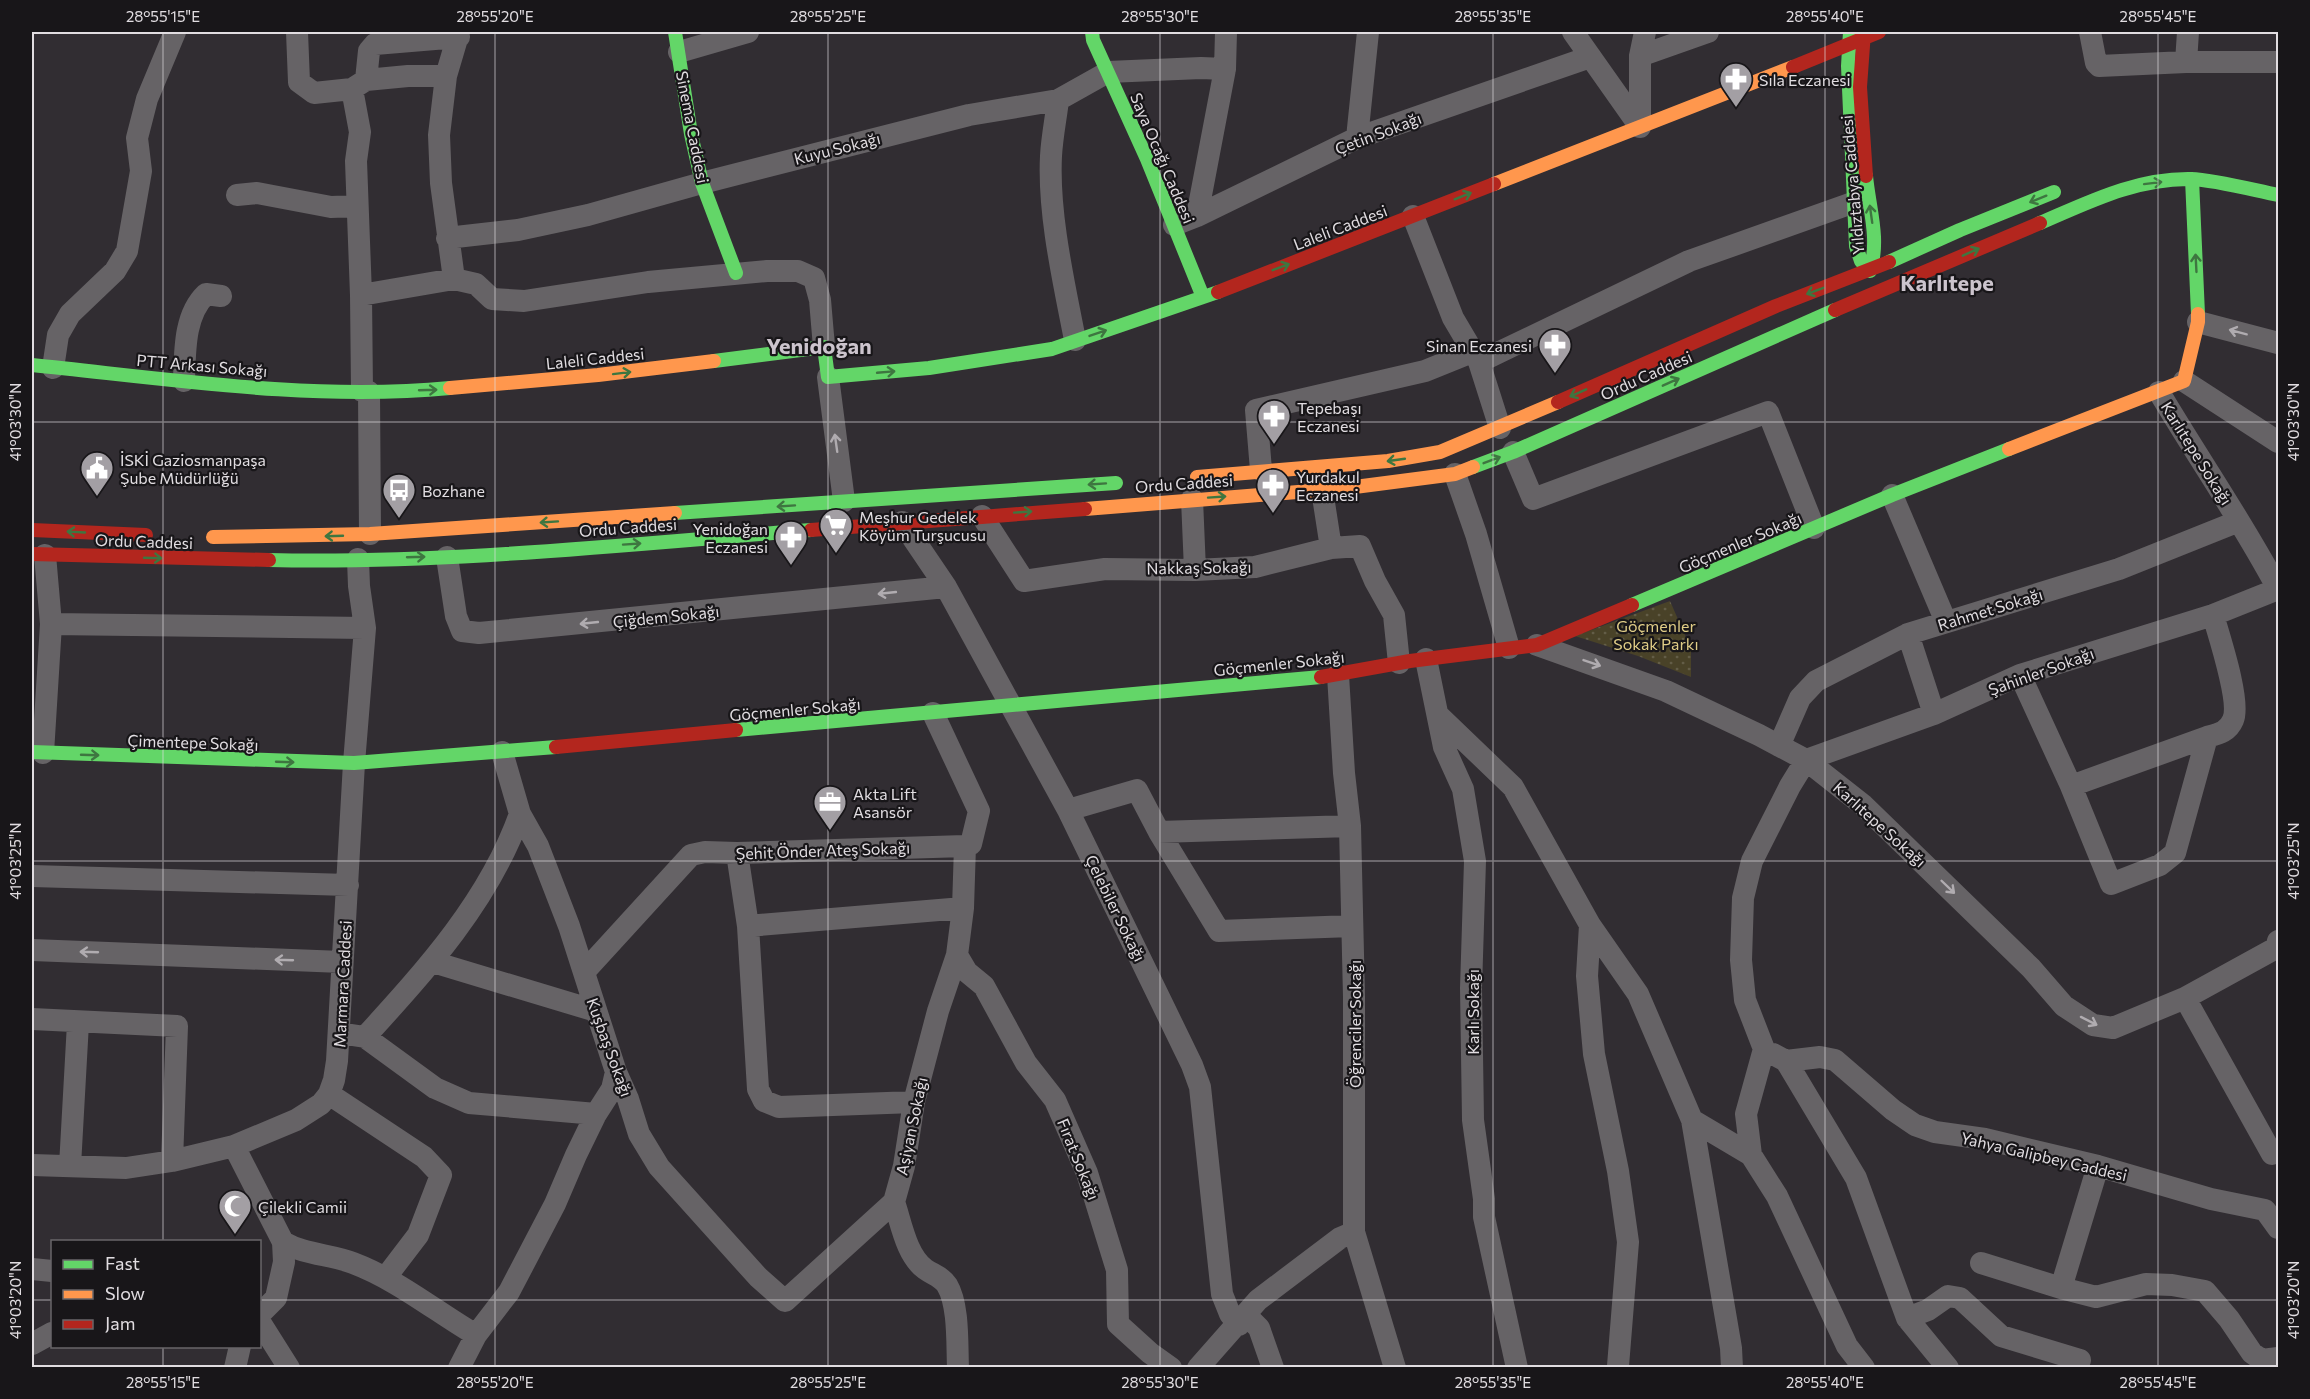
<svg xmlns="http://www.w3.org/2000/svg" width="2310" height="1399" font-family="Commissioner,sans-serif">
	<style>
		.park { fill: url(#park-dots) }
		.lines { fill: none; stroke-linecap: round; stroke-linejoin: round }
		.street { stroke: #666366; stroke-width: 22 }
		.fast { stroke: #63d668; stroke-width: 14 }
		.slow { stroke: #ff974d; stroke-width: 14 }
		.jam { stroke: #b3261e; stroke-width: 14 }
		.oneway { stroke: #3e7640 }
		.oneway2 { stroke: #b0acb0 }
		.ticks { fill: none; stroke: #e1dde1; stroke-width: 1.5; stroke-opacity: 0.45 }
		.labels { text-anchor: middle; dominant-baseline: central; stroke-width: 4.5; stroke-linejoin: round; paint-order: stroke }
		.poi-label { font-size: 16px; fill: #e1dde1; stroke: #181619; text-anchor: start }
		.street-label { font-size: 16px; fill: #e1dde1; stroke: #181619 }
		.park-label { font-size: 16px; fill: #e0cd87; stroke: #181619 }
		.district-label { font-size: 22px; font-weight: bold; fill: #ccc4cd; stroke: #181619 }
		.neatline { fill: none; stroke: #e1dde1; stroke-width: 2 }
		.ticks-label { font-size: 15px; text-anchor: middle; fill: #e1dde1 }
	</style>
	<defs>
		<pattern id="park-dots" width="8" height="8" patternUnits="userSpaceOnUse" patternTransform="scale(1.5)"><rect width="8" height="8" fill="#494228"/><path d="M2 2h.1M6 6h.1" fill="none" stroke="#635d47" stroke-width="1.8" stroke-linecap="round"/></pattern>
	</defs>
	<rect width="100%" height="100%" fill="#312d32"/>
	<!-- park -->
	<path class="park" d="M1670,601L1691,649V677L1638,656L1575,636Z"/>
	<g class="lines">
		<!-- street -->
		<path class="street" d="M297,32L299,82L314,93L352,89L366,80L408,76H446
			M1573,32L1640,127
			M2090,32L2096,63L2099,66L2186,62H2278
			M679,52L748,32
			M1640,56L1708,32
			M2186,62L2188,32
			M366,80L369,51L375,44L459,37
			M352,89L360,132L356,161L361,295L362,391
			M1058,100C1056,118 1052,137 1051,156C1048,214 1064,283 1075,340
			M1640,127V56L1645,32
			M1357,138L1368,32
			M237,195L257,193L331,207L357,206
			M1197,216L1225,69L1226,32
			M1413,216L1453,318L1479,362L1500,428
			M1174,225L1197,216L1357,138L1590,57
			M447,238L518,230L588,215L702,183L969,115L1058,100L1108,72L1201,68L1225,69
			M454,279L441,183L439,135L446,76L459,32
			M361,295L454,279L476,284L492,299L524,301L648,282L767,271H798L814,278L820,300L824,347
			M2198,322L2278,343
			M1479,362L1689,261L1855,202
			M53,368L58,335L70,314L115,271L127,251L141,171L137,138L147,99L175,32
			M828,377L844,501
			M184,381C185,351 184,315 206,294L221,296
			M2184,381L2278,442
			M369,392L370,534
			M1513,452L1533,499L1768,412L1814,528
			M1261,470L1256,410L1425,371L1472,352
			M1455,474L1476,534L1509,648
			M1322,490L1331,548
			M1892,495L1946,622
			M1192,499L1195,570
			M982,516L1024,581L1105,569L1195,570L1255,567L1331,548L1360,546L1375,581L1394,615L1399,663
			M902,522L946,587L1068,810L1192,1065L1200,1087L1222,1294L1230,1314L1239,1325
			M447,557L456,616L462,631L479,633L946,587
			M51,624L365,628
			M1908,634L1934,714
			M1537,645L1666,691L1759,735L1806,760L1863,805L2031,968L2064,1006L2093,1025L2113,1028L2185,998L2276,948L2278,941
			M1426,659L1444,747L1463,789L1475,861L1471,988L1473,1120L1484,1199V1217L1517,1368
			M1338,675L1344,773L1350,826L1354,997V1232L1395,1368
			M2020,675L2071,786L2111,884L2160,865L2175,853L2207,737
			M1439,716L1513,787L1590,925L1638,994L1692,1120L1731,1348L1732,1368
			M1779,746L1800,698L1816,681L1908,634L2119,569L2239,521
			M502,752L520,814L538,846L569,926L616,1072L628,1099L639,1134L659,1167L758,1277L785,1301L894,1202L904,1166L914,1102L938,1011L957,955L963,908L965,846
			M43,753L51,624L45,555
			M2071,786L2207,737C2218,734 2228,732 2233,720C2241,702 2219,636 2213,615
			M1068,810L1137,790L1159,832L1219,931L1352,926
			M1159,832L1350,826
			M737,853L748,926L758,1089L764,1101L779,1107L914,1102
			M32,876L348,885
			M1590,925L1587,976L1594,1054L1618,1171L1628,1242L1618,1366
			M748,926L963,908
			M32,950L342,962
			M957,955L967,972L984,986L1026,1063L1055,1100L1087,1173L1117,1270L1118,1324L1150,1353L1171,1368
			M433,962L596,1011
			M584,972L691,855L705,852L737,853L965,846L971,844L979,811L933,713
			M2185,998L2272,1154
			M32,1019L177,1026L172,1161
			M339,1033L365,1037L435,1088L469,1103L596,1114
			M365,1037C426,970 489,901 520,814
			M1773,1054L1786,1061L1856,1178L1907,1318L1948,1368
			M1786,1061L1820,1057L1835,1060L1893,1110L1915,1125L1935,1132L1985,1139L2098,1166L2211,1199L2265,1210L2278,1228
			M329,1094L424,1157L441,1175L418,1235L386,1277
			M1692,1120L1751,1155L1777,1196L1847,1346L1864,1368
			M234,1146L283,1242L284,1262L276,1298L260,1314
			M1751,1155L1746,1114L1764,1049L1745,1000L1741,960L1743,898L1752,861L1790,786L1806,760L1934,714L2020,675L2213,615L2278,589C2242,521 2198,458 2159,392
			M32,1165L126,1168L172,1161L234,1146L296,1120L321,1104L329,1094L334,1080L337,1061L354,763L365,628L359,586L358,559
			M70,1166L78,1023
			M894,1202C901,1222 906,1255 925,1269C933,1275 940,1275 947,1285C959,1305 957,1344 958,1368
			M283,1242C305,1255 330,1254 353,1263C398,1280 435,1311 476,1335
			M1981,1263L2061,1288L2098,1166
			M32,1269L52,1271
			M2061,1288L2096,1297L2146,1284L2172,1285L2205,1291L2229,1319L2252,1353L2262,1360L2278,1358
			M1246,1315L1259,1328L1273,1368
			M1907,1318L1928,1310L1948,1296L1960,1298L2001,1336L2080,1360
			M260,1322L289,1368
			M32,1344L52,1333
			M235,1368L240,1346
			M459,1368L476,1335L509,1292L555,1204L576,1155L596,1114L612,1089L616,1072
			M1198,1368L1258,1300L1340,1238L1354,1232"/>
		<!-- fast -->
		<path class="fast" d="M675,32L691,134L702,183L736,273
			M1092,32L1093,40L1147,159L1203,297
			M1850,32L1848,66L1856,246L1861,261L1870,271C1880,239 1869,208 1866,176
			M2192,179L2198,314
			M2040,223C2089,202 2136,178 2191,179C2216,180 2253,190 2278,195
			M1889,262L1960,230L2054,192
			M714,361L824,347L828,377L929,368L1052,349L1218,292
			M32,365C170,379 311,401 450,388
			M1473,467L1513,452L1835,310
			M675,513L1116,483
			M269,560C449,564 631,544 811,530
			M1632,605L1892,495L2009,449
			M736,730L1321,677
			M32,752L354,763L556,747"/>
		<!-- slow -->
		<path class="slow" d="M1494,184L1793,67
			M450,388L598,375L714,361
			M2009,449L2184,381L2198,322V314
			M1197,477L1388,461L1440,452L1558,402
			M1085,509L1347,488L1455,474L1473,467
			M213,537L370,534L675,513"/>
		<!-- jam -->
		<path class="jam" d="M1864,32L1860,87L1866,176
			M1793,67L1879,32
			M1218,292L1494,184
			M1835,310L2040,223
			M1558,402L1776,306L1889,262
			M32,530L146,535
			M811,530L1085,509
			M32,554L269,560
			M1321,677L1410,661L1537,645L1632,605
			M556,747L736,730"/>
	</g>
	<!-- one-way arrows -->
	<defs><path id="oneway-shaft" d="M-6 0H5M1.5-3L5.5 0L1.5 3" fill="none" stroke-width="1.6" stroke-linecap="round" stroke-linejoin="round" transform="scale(1.5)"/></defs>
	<g class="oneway">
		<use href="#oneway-shaft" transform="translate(2153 183) rotate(-7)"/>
		<use href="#oneway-shaft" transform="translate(1463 196) rotate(-22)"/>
		<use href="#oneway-shaft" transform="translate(2038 199) rotate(158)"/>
		<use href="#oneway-shaft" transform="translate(1871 214) rotate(-98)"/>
		<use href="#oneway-shaft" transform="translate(1971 252) rotate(-24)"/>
		<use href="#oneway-shaft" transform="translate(2196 263) rotate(-93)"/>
		<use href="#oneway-shaft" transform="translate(1281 267) rotate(-21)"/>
		<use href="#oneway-shaft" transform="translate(1815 291) rotate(159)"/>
		<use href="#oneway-shaft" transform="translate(1098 333) rotate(-19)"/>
		<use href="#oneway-shaft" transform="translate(886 372) rotate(-5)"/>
		<use href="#oneway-shaft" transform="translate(622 373) rotate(-7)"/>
		<use href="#oneway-shaft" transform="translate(1671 382) rotate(-24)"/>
		<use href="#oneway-shaft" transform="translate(428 390) rotate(-2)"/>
		<use href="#oneway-shaft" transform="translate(1578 393) rotate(156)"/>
		<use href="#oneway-shaft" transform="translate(1396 460) rotate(172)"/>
		<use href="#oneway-shaft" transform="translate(1492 460) rotate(-21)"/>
		<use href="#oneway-shaft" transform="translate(1097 484) rotate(176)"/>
		<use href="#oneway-shaft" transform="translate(1217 497) rotate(-4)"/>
		<use href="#oneway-shaft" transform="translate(786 506) rotate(176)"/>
		<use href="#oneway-shaft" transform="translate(1023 512) rotate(-4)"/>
		<use href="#oneway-shaft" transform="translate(549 522) rotate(176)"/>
		<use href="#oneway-shaft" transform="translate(76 532) rotate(-177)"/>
		<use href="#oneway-shaft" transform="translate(334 536) rotate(178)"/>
		<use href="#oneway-shaft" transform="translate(632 544) rotate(-4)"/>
		<use href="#oneway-shaft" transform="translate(416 557) rotate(-2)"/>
		<use href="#oneway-shaft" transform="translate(153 558) rotate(2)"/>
		<use href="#oneway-shaft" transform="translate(90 755) rotate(2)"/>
		<use href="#oneway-shaft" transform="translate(285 762) rotate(2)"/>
	</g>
	<g class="oneway2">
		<use href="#oneway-shaft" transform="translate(2238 332) rotate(-165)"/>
		<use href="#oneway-shaft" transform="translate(836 443) rotate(-98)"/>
		<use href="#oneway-shaft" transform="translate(887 593) rotate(174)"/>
		<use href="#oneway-shaft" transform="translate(589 623) rotate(174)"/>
		<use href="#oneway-shaft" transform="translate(1592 663) rotate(19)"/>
		<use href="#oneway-shaft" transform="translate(1948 887) rotate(44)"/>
		<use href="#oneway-shaft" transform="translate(89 952) rotate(-178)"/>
		<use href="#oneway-shaft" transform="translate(284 960) rotate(-178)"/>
		<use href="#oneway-shaft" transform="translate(2089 1021) rotate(27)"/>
	</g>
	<!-- ticks -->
	<path class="ticks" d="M163,32V1242M495,32V1368M828,32V1368M1160,32V1368M1493,32V1368M1825,32V1368M2158,32V1368M32,422H2278M32,861H2278M32,1300H52M260,1300H2278M163,1346V1368"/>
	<!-- icons -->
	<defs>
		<symbol id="pharmacy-pin" viewBox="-11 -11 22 30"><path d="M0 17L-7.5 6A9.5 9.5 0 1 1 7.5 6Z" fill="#a39fa4" stroke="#181619"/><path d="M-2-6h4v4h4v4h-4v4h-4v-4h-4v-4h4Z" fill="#fff"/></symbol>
		<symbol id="civic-pin" viewBox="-11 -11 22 30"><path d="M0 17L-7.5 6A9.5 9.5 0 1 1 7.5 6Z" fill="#a39fa4" stroke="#181619"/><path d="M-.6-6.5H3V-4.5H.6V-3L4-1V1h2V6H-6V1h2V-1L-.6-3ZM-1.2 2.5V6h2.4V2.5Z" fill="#fff"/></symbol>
		<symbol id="bus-pin" viewBox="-11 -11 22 30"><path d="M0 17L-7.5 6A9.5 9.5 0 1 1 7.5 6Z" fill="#a39fa4" stroke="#181619"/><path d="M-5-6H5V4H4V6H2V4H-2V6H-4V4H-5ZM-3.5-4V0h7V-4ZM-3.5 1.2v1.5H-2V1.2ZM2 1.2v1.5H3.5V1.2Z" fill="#fff"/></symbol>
		<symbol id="supermarket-pin" viewBox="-11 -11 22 30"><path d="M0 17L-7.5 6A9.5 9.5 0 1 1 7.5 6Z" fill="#a39fa4" stroke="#181619"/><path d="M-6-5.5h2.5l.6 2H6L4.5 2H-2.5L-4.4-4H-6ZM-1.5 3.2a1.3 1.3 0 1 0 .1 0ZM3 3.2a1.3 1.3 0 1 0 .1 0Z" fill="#fff"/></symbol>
		<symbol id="office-pin" viewBox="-11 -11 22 30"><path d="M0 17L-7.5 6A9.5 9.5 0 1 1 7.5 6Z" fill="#a39fa4" stroke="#181619"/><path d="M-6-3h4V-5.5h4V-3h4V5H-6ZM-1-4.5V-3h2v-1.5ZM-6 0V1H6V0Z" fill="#fff"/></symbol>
		<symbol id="mosque-pin" viewBox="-11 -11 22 30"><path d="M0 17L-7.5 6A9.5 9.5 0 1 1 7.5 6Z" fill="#a39fa4" stroke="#181619"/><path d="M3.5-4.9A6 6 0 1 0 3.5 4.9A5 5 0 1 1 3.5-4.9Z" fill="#fff"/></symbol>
	</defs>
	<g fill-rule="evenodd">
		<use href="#pharmacy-pin" x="1717" y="60" width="38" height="52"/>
		<use href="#pharmacy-pin" x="1536" y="326" width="38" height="52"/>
		<use href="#pharmacy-pin" x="1255" y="397" width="38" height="52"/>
		<use href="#civic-pin" x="78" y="449" width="38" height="52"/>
		<use href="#pharmacy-pin" x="1254" y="466" width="38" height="52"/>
		<use href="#bus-pin" x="380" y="471" width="38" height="52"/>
		<use href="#supermarket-pin" x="817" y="506" width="38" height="52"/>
		<use href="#pharmacy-pin" x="772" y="518" width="38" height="52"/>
		<use href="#office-pin" x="811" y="783" width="38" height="52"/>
		<use href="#mosque-pin" x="216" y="1187" width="38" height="52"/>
	</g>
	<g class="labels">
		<!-- poi labels -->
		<g class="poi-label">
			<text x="1759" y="79">Sıla Eczanesi</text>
			<text x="1532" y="345" text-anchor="end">Sinan Eczanesi</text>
			<text x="1297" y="407">Tepebaşı<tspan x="1297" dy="18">Eczanesi</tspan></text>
			<text x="120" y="459">İSKİ Gaziosmanpaşa<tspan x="120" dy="18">Şube Müdürlüğü</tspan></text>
			<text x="1296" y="476">Yurdakul<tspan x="1296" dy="18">Eczanesi</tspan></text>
			<text x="422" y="490">Bozhane</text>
			<text x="859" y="516">Meşhur Gedelek<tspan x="859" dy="18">Köyüm Turşucusu</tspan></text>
			<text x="768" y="528" text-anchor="end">Yenidoğan<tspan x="768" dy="18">Eczanesi</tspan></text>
			<text x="853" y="793">Akta Lift<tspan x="853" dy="18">Asansör</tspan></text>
			<text x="258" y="1206">Çilekli Camii</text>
		</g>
		<!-- street labels -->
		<g class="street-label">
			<text transform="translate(693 127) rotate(79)">Sinema Caddesi</text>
			<text transform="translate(1378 133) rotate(-21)">Çetin Sokağı</text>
			<text transform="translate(837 148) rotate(-14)">Kuyu Sokağı</text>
			<text transform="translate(1163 158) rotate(67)">Saya Ocağı Caddesi</text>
			<text transform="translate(1852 185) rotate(-95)">Yıldıztabya Caddesi</text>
			<text transform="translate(1340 227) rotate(-21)">Laleli Caddesi</text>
			<text transform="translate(595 358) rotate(-6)">Laleli Caddesi</text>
			<text transform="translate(202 365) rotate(5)">PTT Arkası Sokağı</text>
			<text transform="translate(1646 375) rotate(-24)">Ordu Caddesi</text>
			<text transform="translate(2197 453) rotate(58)">Karlıtepe Sokağı</text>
			<text transform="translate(1184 483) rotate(-4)">Ordu Caddesi</text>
			<text transform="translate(628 527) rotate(-4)">Ordu Caddesi</text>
			<text transform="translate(144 541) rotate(2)">Ordu Caddesi</text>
			<text transform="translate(1740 542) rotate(-23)">Göçmenler Sokağı</text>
			<text transform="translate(1199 567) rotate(-1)">Nakkaş Sokağı</text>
			<text transform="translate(1990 609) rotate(-17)">Rahmet Sokağı</text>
			<text transform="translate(666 616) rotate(-6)">Çiğdem Sokağı</text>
			<text transform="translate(1279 663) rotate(-6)">Göçmenler Sokağı</text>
			<text transform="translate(2041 671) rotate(-20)">Şahinler Sokağı</text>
			<text transform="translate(795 709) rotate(-5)">Göçmenler Sokağı</text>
			<text transform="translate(193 742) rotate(2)">Çimentepe Sokağı</text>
			<text transform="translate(1880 824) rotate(42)">Karlıtepe Sokağı</text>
			<text transform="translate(823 850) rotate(-2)">Şehit Önder Ateş Sokağı</text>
			<text transform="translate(1116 908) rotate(64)">Çelebiler Sokağı</text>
			<text transform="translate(342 984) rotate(-87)">Marmara Caddesi</text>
			<text transform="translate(1472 1012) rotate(-90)">Karlı Sokağı</text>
			<text transform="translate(1354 1024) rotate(-90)">Öğrenciler Sokağı</text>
			<text transform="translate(610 1047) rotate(70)">Kuşbaş Sokağı</text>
			<text transform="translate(911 1126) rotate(-78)">Aşiyan Sokağı</text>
			<text transform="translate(2044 1156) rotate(13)">Yahya Galipbey Caddesi</text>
			<text transform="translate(1079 1159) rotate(68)">Fırat Sokağı</text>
		</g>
		<!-- park labels -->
		<g class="park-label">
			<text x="1656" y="625">Göçmenler<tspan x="1656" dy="18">Sokak Parkı</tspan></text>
		</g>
		<!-- district labels -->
		<g class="district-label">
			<text x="1947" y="282">Karlıtepe</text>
			<text x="819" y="345">Yenidoğan</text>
		</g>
	</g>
	<!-- border -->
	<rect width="2310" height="1399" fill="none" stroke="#181619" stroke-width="66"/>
	<!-- legend -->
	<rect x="51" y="1240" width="210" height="108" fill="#181619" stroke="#686669" stroke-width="1.5"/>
	<rect x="63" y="1260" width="30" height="9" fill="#63d668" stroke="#686669" stroke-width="1.5"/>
	<text x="105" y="1270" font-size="18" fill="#e1dde1">Fast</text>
	<rect x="63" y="1290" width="30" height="9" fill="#ff974d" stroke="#686669" stroke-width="1.5"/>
	<text x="105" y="1300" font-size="18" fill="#e1dde1">Slow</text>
	<rect x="63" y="1320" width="30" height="9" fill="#b3261e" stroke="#686669" stroke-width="1.5"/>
	<text x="105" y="1330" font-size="18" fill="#e1dde1">Jam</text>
	<rect x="33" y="33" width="2244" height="1333" class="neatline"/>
	<g class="ticks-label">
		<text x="163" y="22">28°55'15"E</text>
		<text x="495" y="22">28°55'20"E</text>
		<text x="828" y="22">28°55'25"E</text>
		<text x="1160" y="22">28°55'30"E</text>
		<text x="1493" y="22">28°55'35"E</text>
		<text x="1825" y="22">28°55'40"E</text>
		<text x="2158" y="22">28°55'45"E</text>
		<text transform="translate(16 422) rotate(-90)" y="5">41°03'30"N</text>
		<text transform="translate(2294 422) rotate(-90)" y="5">41°03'30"N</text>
		<text transform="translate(16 861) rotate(-90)" y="5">41°03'25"N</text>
		<text transform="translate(2294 861) rotate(-90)" y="5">41°03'25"N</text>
		<text transform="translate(16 1300) rotate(-90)" y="5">41°03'20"N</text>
		<text transform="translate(2294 1300) rotate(-90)" y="5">41°03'20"N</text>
		<text x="163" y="1388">28°55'15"E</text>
		<text x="495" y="1388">28°55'20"E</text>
		<text x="828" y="1388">28°55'25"E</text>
		<text x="1160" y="1388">28°55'30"E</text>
		<text x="1493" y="1388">28°55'35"E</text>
		<text x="1825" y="1388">28°55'40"E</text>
		<text x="2158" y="1388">28°55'45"E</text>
	</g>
</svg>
